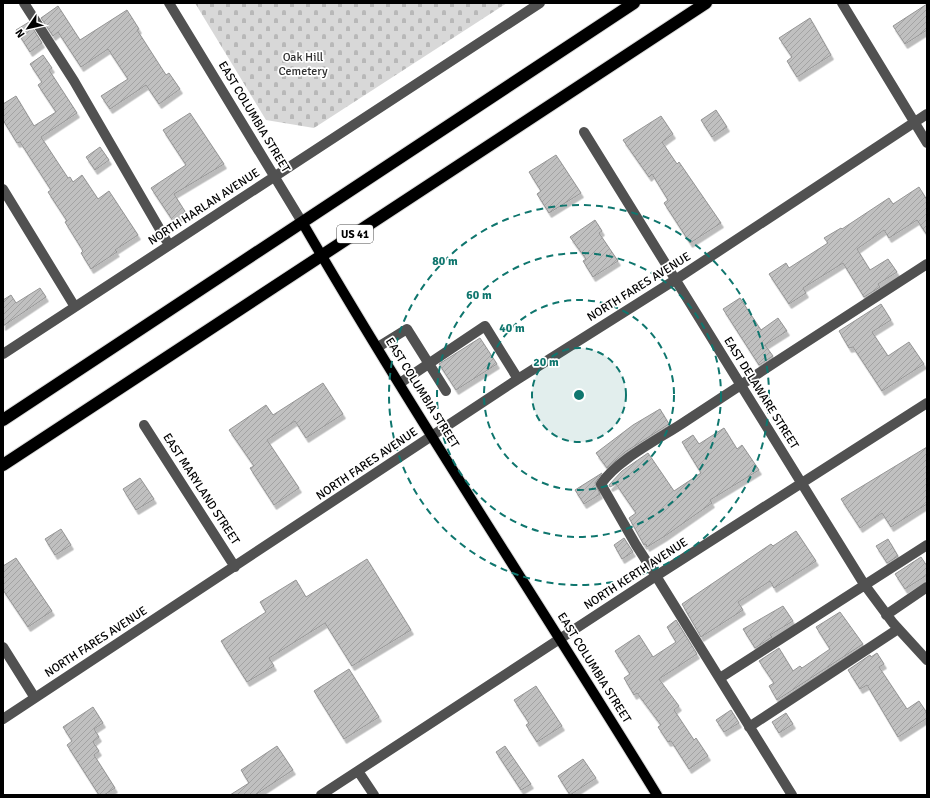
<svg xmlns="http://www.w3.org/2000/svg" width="930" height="798" font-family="Signika,sans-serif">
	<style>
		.cemetery { fill: url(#cemetery-stones) }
		.building { fill: url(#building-hatch); stroke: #959595; filter: url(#shadow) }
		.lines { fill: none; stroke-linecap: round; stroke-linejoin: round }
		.major-casing { stroke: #dbdbdb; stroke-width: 12 }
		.highway-casing { stroke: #dbdbdb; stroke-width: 14 }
		.minor { stroke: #515151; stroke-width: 10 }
		.major { stroke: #000; stroke-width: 10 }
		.highway { stroke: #000; stroke-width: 12 }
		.ring { fill: none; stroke: #0f766e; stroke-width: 2; stroke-dasharray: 7 5 }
		.labels { text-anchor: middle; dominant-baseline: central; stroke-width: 3.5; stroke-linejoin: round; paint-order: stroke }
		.shield { fill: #fff; stroke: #4c4c4c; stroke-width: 1 }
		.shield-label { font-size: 11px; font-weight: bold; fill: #000 }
		.park-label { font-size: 12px; fill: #2f2f2f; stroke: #fff }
		.street-label { font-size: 12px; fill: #000; stroke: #fff }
		.centre { fill: #0f766e; stroke: #fff; stroke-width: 2 }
		.ring-label { font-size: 12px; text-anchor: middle; font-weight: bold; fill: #0f766e; stroke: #fff; stroke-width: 3.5; stroke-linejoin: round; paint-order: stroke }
	</style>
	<defs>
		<pattern id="cemetery-stones" width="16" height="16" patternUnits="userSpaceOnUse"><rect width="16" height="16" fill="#d8d8d8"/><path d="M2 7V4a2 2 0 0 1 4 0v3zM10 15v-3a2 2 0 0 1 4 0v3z" fill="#b8b8b8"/></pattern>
		<pattern id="building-hatch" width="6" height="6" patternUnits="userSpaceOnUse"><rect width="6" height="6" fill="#c0c0c0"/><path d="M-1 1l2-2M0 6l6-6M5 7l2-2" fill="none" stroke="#a3a3a3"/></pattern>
		<filter id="shadow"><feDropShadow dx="2.5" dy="4.5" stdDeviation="0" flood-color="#0004"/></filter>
	</defs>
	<rect width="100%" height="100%" fill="#fff"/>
	<!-- cemetery -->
	<path class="cemetery" d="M195,3H507L314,128L266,120Z"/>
	<!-- building -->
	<path class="building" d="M927,4V30L905,44L893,26Z
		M58,6L80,40L127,10L139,29L137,30L166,75L169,73L180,89L159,104L146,85L110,109L101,96L128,79L108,49L81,67L58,32L53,36L41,18Z
		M810,18L831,55L797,77L787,61L792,57L779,38Z
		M29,22L42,43L30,52L16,30Z
		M43,55L52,68L49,70L77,113L41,137L68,178L70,177L73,182L82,175L98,199L109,191L138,235L115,250L117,252L91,269L81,253L83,251L65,222L67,221L48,192L51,190L20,142L17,143L3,120V104L16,96L34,126L56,112L38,85L42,82L30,64Z
		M716,110L727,127L712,137L701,120Z
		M190,113L224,164L174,194L186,213L173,221L151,188L186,165L163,130Z
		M661,116L673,134L662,142L677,164L679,162L721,223L690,243L664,203L668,200L652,174L649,177L623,140Z
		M100,147L109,160L95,170L86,157Z
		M556,155L581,193L549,213L537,194L541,191L529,172Z
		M919,187L927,200V235L917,220L889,238L884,230L857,249L870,270L888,259L897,272L878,284L880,287L864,297L843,263L803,288L806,293L789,304L769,274L786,263L789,268L828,243L824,238L841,228L842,229L889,198L893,204Z
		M595,220L602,231L599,233L618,261L593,277L583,261L586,259L570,237Z
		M40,288L46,297L3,326V300L11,295L16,303Z
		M740,298L761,330L778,318L787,331L765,345L773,356L759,365L723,309Z
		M881,304L891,320L872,332L888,356L909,342L924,364L882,391L853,347L849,348L839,331Z
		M480,338L497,364L456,390L439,364Z
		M323,383L343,414L306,438L295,421L267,440L299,488L274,505L250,468L254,466L229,430L266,405L273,415Z
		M660,409L669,424L625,452L607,468L596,453L633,425Z
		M724,428L737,449L742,445L759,470L710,500L712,503L665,536L647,547L646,544L644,545L629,518L636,513L616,484L610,487L609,485L622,471L648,453L674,491L701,473L682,442L693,435L699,444Z
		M927,447V504L891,527L882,513L860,528L841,499Z
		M602,473L595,483L600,494L584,504L575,490Z
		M140,478L154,499L136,510L123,489Z
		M61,529L71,545L55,555L45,539Z
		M796,531L816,561L774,588L770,581L738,602L743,610L701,637L682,604L771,544L773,546Z
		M624,538L633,552L622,559L614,545Z
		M888,539L898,556L887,563L876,546Z
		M921,557L927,566V575L905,589L895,574Z
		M16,558L52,611L28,627L3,590V566Z
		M367,559L411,630L352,666L325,623L269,658L274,666L247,682L221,641L266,612L260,602L296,580L306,597Z
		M783,606L793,621L770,635L772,637L755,648L743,629Z
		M840,612L863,644L777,700L769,686L774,683L759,661L779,648L793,671L800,666L802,668L830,649L816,627Z
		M676,620L697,654L659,679L679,706L674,710L694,740L696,738L708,756L689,769L671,741L668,742L658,727L661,725L637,693L634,695L624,678L630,674L615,651L639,635L653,657L676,642L667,627Z
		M877,653L884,664L879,667L907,709L919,701L927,713V718L898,737L867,685L860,689L848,670L870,655L871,657Z
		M349,669L379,717L344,739L314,691Z
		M536,686L562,726L537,742L526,725L529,723L514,700Z
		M93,707L103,723L94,729L99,737L93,742L99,751L94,755L115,788L104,795H99L67,745L72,741L63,727Z
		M731,710L739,723L724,732L716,720Z
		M786,713L793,724L779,733L772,722Z
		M277,746L293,770L255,795H230L249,783L241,770Z
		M505,746L531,784L521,790L496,752Z
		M583,759L596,778L570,795L558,776Z"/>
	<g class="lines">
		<defs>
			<path id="major" d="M302,222C415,417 540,604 657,795"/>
			<path id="highway" d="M3,420L634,3
				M3,465L706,3"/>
		</defs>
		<!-- major casing -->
		<use href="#major" class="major-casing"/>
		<!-- highway casing -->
		<use href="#highway" class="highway-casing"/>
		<!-- minor -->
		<path class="minor" d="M24,3L74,81L169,245
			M169,3L302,222
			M842,3L927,143
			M584,132L864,584L893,623L927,660
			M3,189L75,307
			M378,347L407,329L446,391
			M3,354L540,3
			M400,383L485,326L518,379
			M144,425L235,567
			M886,615L927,587
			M3,647L35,698
			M720,678L927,545
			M3,719L518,379L675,280L927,114
			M749,727L898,629
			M358,771L374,795
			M321,795L656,576L927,403
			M792,795L656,576L636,545L601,484C618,459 661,438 686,421C766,368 846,316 927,264"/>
		<!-- major -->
		<use href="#major" class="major"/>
		<!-- highway -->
		<use href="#highway" class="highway"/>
	</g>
	<!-- distance rings -->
	<circle cx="579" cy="395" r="47" fill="#0f766e" fill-opacity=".12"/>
	<g class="ring">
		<circle cx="579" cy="395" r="47"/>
		<circle cx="579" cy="395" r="95"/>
		<circle cx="579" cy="395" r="142"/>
		<circle cx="579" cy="395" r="190"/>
	</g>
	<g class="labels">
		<!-- shield labels -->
		<rect class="shield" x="337" y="225" width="36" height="18" rx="3"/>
		<g class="shield-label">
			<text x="355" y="234">US 41</text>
		</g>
		<!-- park labels -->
		<g class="park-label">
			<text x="303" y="57">Oak Hill<tspan x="303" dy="14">Cemetery</tspan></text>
		</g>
		<!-- street labels -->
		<g class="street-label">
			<text transform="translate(254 117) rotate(59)">EAST COLUMBIA STREET</text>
			<text transform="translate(204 207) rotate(-33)">NORTH HARLAN AVENUE</text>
			<text transform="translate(639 287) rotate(-32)">NORTH FARES AVENUE</text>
			<text transform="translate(422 393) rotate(58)">EAST COLUMBIA STREET</text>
			<text transform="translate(761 393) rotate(58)">EAST DELAWARE STREET</text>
			<text transform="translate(367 464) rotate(-34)">NORTH FARES AVENUE</text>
			<text transform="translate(201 489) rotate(57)">EAST MARYLAND STREET</text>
			<text transform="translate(636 574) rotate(-33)">NORTH KERTH AVENUE</text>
			<text transform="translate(96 642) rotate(-33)">NORTH FARES AVENUE</text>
			<text transform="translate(594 668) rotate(58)">EAST COLUMBIA STREET</text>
		</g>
	</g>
	<circle cx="579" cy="395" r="6" class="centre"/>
	<g class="ring-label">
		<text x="445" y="265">80 m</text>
		<text x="479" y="299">60 m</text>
		<text x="512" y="332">40 m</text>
		<text x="546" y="366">20 m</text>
	</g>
	<!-- border -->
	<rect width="930" height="798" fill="none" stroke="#000000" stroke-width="8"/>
	<!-- north arrow -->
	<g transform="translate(28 28) rotate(236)" stroke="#ffffff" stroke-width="3" paint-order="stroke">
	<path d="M0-3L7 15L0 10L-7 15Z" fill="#000000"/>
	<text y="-6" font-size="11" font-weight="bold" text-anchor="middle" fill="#000000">N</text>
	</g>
</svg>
